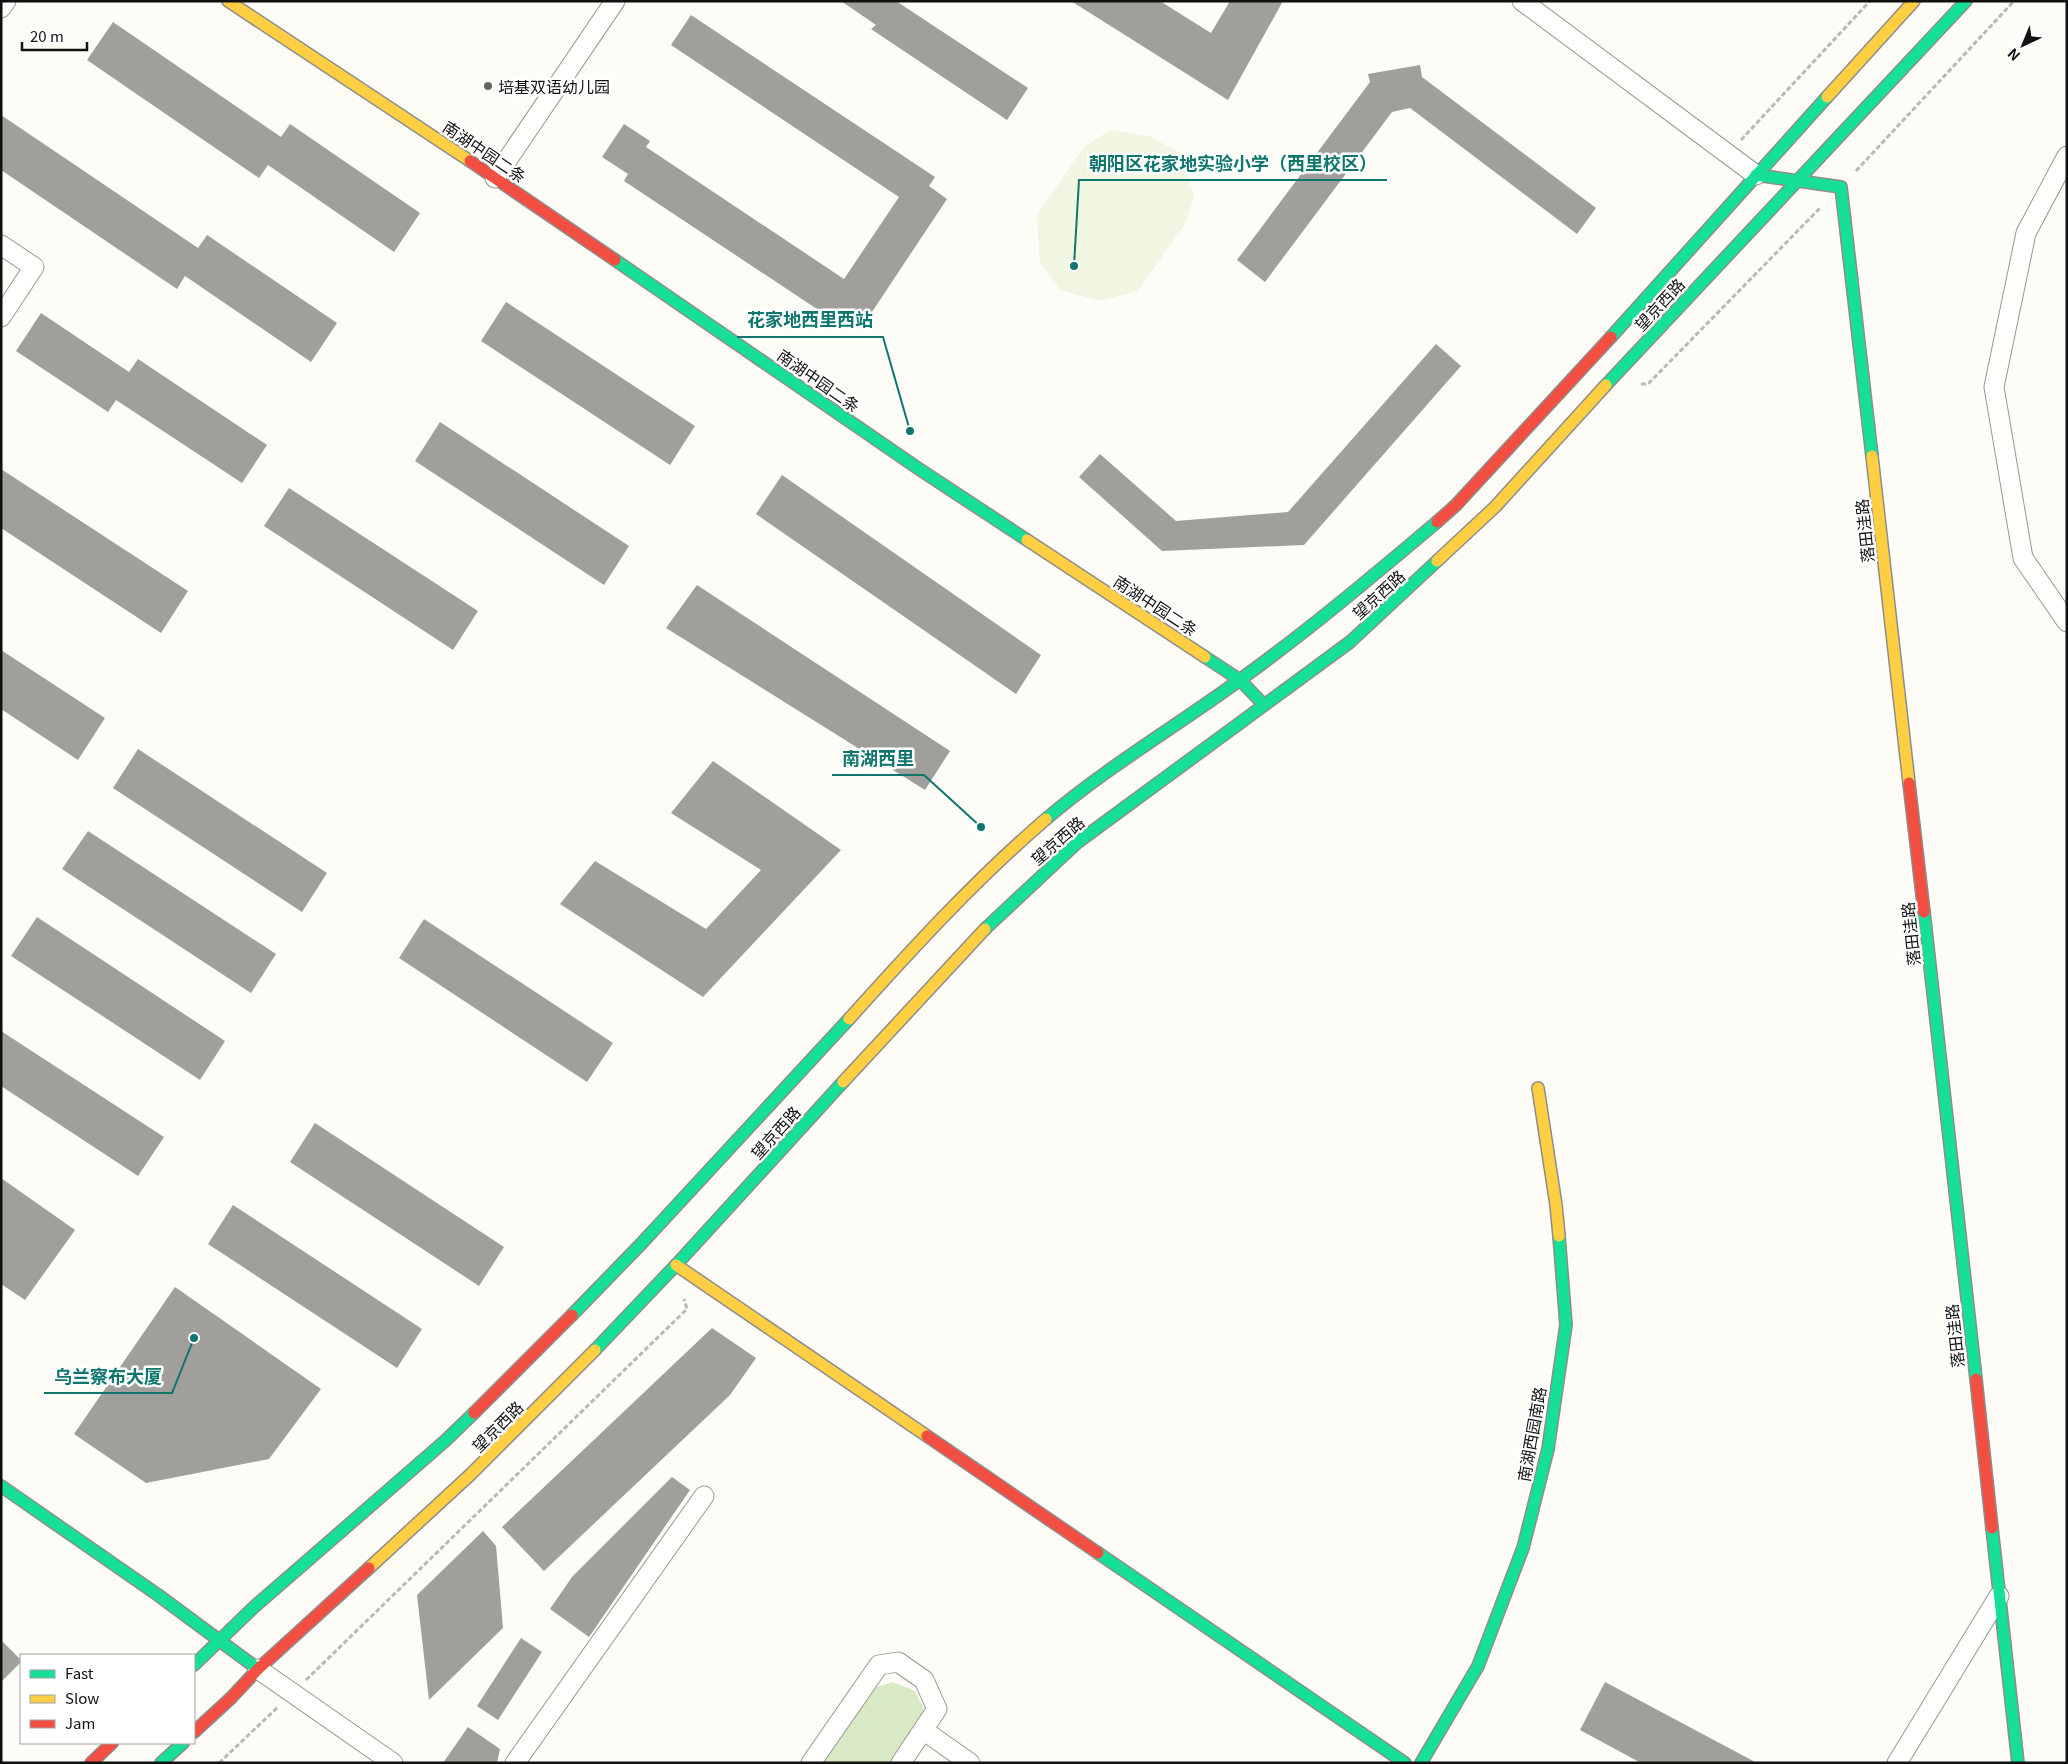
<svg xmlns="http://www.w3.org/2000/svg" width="2068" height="1764" font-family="Georgia,'Noto Sans SC',serif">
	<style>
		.forest { fill: #d8eac5 }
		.pitch { fill: #f0f6e1 }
		.building { fill: #a19f9c }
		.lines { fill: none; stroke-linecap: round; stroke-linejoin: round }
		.street-casing { stroke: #979795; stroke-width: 21 }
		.fast-casing { stroke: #8e8d8b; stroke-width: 14 }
		.slow-casing { stroke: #8e8d8b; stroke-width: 14 }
		.jam-casing { stroke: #8e8d8b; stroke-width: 14 }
		.path { stroke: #b9b9b8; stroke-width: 3; stroke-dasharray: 5 2.5; stroke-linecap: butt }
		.street { stroke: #fffffe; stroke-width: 19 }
		.fast { stroke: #16e098; stroke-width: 11 }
		.slow { stroke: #ffcf43; stroke-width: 11 }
		.jam { stroke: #f24e42; stroke-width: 11 }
		.poi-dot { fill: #646362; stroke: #fff; stroke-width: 2 }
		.labels { text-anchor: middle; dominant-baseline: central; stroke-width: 5; stroke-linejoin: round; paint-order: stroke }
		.poi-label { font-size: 16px; fill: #111; stroke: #fff; text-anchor: start }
		.street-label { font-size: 16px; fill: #111; stroke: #fff }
		.leader { fill: none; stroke: #0f766e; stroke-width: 2 }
		.callout-dot { fill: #0f766e; stroke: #fff; stroke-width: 2 }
		.callout-label { font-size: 18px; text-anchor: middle; font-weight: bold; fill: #0f766e; stroke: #fff; stroke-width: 5; stroke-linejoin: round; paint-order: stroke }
	</style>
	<rect width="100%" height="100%" fill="#fdfcf7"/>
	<!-- forest -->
	<path class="forest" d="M893,1682L915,1691L924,1709L921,1727L896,1763H820L870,1689Z"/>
	<!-- pitch -->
	<path class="pitch" d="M1110,130L1149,136L1180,153L1194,196L1186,222L1138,291L1100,301L1060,290L1040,263L1037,215L1084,147Z"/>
	<!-- building -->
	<path class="building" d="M841,1H896L1028,88L1007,120L871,29L876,25Z
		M1071,1H1160L1211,33L1230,1H1283L1228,100Z
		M691,15L935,177L929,186L947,199L864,324L848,313L841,325L624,181L628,174L602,157L624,124L650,141L646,147L844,279L899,197L671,45Z
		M113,22L281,137L290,124L420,213L394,252L268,165L259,178L87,60Z
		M1420,65L1422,77L1596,208L1577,234L1410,108L1392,112L1265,282L1237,260L1370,82L1368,74Z
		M1,115L198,248L207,235L337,323L311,362L185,276L177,289L1,170Z
		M506,302L695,426L670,465L481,341Z
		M41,313L129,372L138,359L267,445L242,483L116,400L108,412L16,351Z
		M1436,344L1461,366L1304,545L1162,551L1079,477L1100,454L1176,521L1288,512Z
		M440,422L629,546L604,585L415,461Z
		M1,469L188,591L161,633L1,528Z
		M782,475L1041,655L1016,694L756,514Z
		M289,488L478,611L453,650L264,526Z
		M697,585L950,751L925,790L666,628Z
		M1,650L105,718L78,760L1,709Z
		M138,749L327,873L302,912L113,788Z
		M713,761L841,850L703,997L560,904L595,861L706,929L761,870L671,813Z
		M88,831L276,954L251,993L62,869Z
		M37,917L225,1041L200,1080L11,956Z
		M424,919L613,1043L587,1082L399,958Z
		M1,1031L164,1137L138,1176L1,1086Z
		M315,1123L504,1247L479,1286L290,1162Z
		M1,1178L75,1230L25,1300L1,1284Z
		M233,1205L422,1329L397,1368L208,1244Z
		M175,1287L321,1389L269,1459L146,1483L74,1434Z
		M712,1328L756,1358L730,1395L544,1571L502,1527Z
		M672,1477L690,1490L589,1637L550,1609L572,1577Z
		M483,1531L496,1546L503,1628L429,1700L417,1595Z
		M521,1638L542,1652L498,1720L477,1706Z
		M1,1640L21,1660V1662L1,1682Z
		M1605,1682L1757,1763H1641L1580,1730Z
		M468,1727L500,1749L497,1763H443Z"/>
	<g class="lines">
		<defs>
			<path id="street" d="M1522,1L1756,175
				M1,8L6,1
				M2067,156L2026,233L1994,387L2023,558L2067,622
				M495,178L615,1
				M1,245L34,267L1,317
				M258,1669L393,1763
				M923,1730L970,1763
				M515,1763L704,1496
				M811,1763L879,1665L898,1662L924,1680L937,1709L901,1763
				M1897,1763L1999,1596"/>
			<path id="fast" d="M1756,175L1841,187L1872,456
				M615,260L919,469L1027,540
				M1611,337L1827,97
				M1606,385L1966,1
				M1205,657L1240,680L1264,705
				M1046,819C1107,767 1177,726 1241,679C1309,630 1373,576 1437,522
				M1924,912L1976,1379
				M985,929L1078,842L1350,642L1437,561
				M572,1315L641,1244L849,1019
				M595,1350L676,1265L843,1082
				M1,1486L158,1595L258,1669
				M1992,1528L2018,1763
				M1098,1553L1405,1763
				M194,1665L253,1608L445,1441L474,1413
				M161,1763L183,1743
				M1421,1763L1478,1666L1523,1548L1548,1449L1566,1325L1559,1236"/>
			<path id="slow" d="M228,1L470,161
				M1827,97L1914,1
				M1872,456L1909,783
				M1027,540L1205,657
				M1437,561L1495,507L1606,385
				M849,1019C912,949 975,880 1046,819
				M843,1082L985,929
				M1538,1088L1556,1205L1559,1236
				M676,1265L927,1436
				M369,1568L471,1474L595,1350"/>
			<path id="jam" d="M470,161L615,260
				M1437,522L1456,505L1611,337
				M1909,783L1924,912
				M1976,1379L1992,1528
				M474,1413L572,1315
				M927,1436L1098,1553
				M194,1732L231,1698L258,1669L369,1568
				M91,1763L112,1743"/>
		</defs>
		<!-- street casing -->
		<use href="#street" class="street-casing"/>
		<!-- fast casing -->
		<use href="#fast" class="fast-casing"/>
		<!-- slow casing -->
		<use href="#slow" class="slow-casing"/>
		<!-- jam casing -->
		<use href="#jam" class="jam-casing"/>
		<!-- path -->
		<path class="path" d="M1741,140L1870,1
			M1856,171L2014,1
			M1641,384H1648L1820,208
			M306,1680L687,1309L684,1299
			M219,1763L278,1707"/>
		<!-- street -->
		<use href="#street" class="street"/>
		<!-- fast -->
		<use href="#fast" class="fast"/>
		<!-- slow -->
		<use href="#slow" class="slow"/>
		<!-- jam -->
		<use href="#jam" class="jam"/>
	</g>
	<!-- markers -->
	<circle class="poi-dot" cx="488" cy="86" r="5"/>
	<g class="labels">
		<!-- poi labels -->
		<g class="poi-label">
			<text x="498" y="86">培基双语幼儿园</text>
		</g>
		<!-- street labels -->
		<g class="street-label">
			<text transform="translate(485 151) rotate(34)">南湖中园二条</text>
			<text transform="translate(1659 304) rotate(-47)">望京西路</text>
			<text transform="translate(819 380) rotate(35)">南湖中园二条</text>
			<text transform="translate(1864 531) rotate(-96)">落田洼路</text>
			<text transform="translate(1378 594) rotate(-42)">望京西路</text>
			<text transform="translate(1156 605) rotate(33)">南湖中园二条</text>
			<text transform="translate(1057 840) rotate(-41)">望京西路</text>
			<text transform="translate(1910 934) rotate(-96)">落田洼路</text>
			<text transform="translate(775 1132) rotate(-48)">望京西路</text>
			<text transform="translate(1954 1336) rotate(-96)">落田洼路</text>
			<text transform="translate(497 1426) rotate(-45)">望京西路</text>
			<text transform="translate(1531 1434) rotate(-80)">南湖西园南路</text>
		</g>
	</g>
	<!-- callouts -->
	<path class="leader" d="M1074 266L1079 180H1387M910 431L883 337H737M981 827L924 775H832M194 1338L172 1393H44"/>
	<g class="callout-dot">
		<circle cx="1074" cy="266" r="5"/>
		<circle cx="910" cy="431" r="5"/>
		<circle cx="981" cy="827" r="5"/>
		<circle cx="194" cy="1338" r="5"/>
	</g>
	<g class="callout-label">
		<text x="1233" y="170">朝阳区花家地实验小学（西里校区）</text>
		<text x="810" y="326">花家地西里西站</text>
		<text x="878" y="765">南湖西里</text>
		<text x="108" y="1383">乌兰察布大厦</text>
	</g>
	<!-- border -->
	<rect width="2068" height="1764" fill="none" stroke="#111111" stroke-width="5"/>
	<!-- legend -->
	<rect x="20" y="1654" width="175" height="90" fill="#ffffff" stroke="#a0a0a0"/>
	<rect x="30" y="1670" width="25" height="8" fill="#16e098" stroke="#a0a0a0"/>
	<text x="65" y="1679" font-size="15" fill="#111111">Fast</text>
	<rect x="30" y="1695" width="25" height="8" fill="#ffcf43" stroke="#a0a0a0"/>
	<text x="65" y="1704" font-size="15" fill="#111111">Slow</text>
	<rect x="30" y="1720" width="25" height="8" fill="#f24e42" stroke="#a0a0a0"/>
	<text x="65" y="1729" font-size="15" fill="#111111">Jam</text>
	<!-- north arrow -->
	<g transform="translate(2023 45) rotate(224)" stroke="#ffffff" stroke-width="4" paint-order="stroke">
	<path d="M0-4L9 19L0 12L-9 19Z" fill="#111111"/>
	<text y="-8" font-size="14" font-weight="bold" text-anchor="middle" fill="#111111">N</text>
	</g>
	<!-- scale -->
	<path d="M22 42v8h65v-8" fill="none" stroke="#111111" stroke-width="2.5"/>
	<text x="30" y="42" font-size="15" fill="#111111" stroke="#ffffff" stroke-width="4" paint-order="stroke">20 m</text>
</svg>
